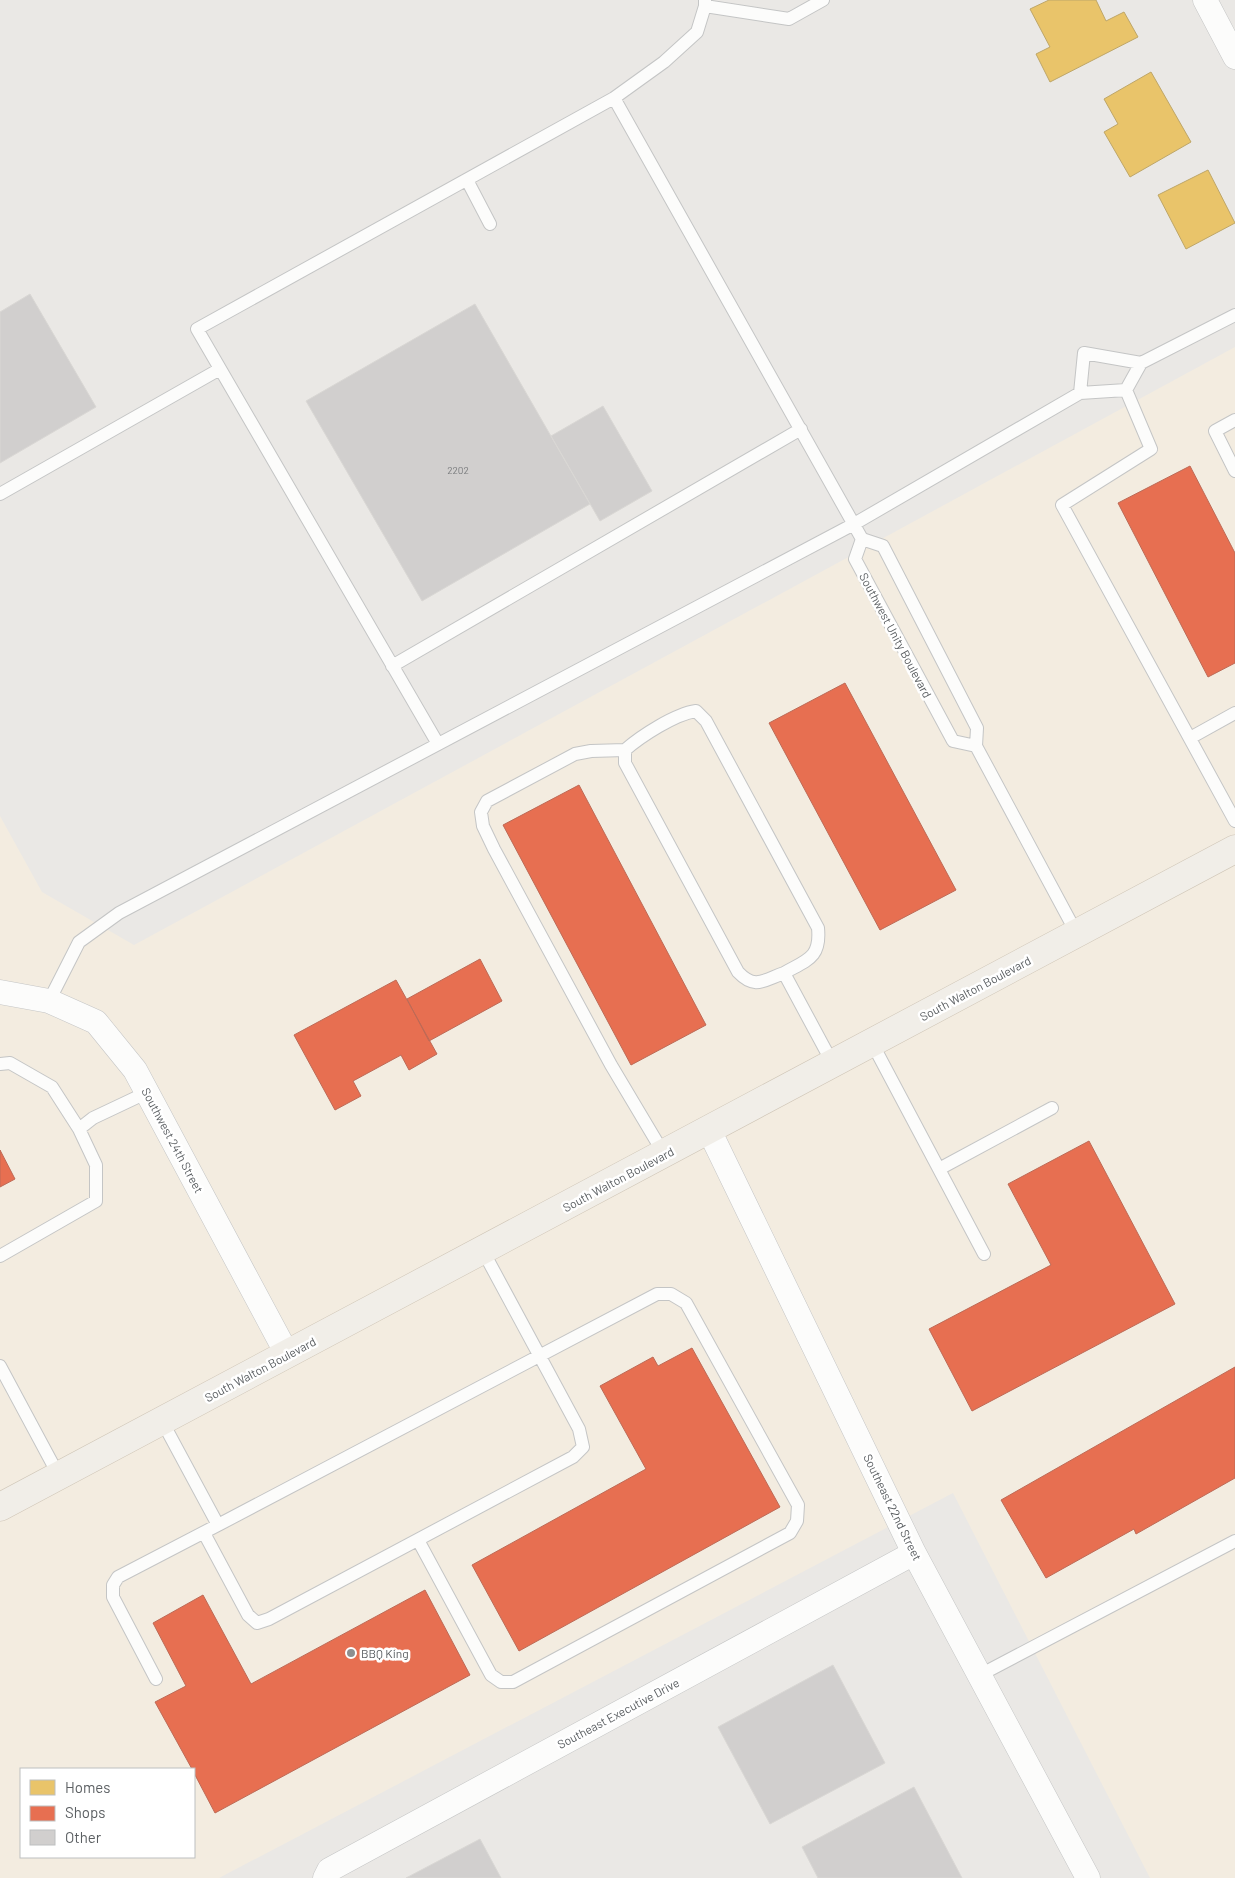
<svg xmlns="http://www.w3.org/2000/svg" width="1235" height="1878" font-family="Barlow,sans-serif">
	<style>
		.commercial { fill: #f3ece0; fill-rule: evenodd }
		.homes { fill: #e9c46a; stroke: #bea668 }
		.shops { fill: #e76f51; stroke: #bd6a56 }
		.building { fill: #d1cfce; stroke: #d9d7d4 }
		.lines { fill: none; stroke-linecap: round; stroke-linejoin: round }
		.lane-casing { stroke: #c4c5c5; stroke-width: 14 }
		.street-casing { stroke: #c4c5c5; stroke-width: 25 }
		.primary-casing { stroke: #cfc5b6; stroke-width: 29 }
		.lane { stroke: #fcfcfb; stroke-width: 12 }
		.street { stroke: #fcfcfb; stroke-width: 24 }
		.primary { stroke: #f1eee8; stroke-width: 28 }
		.poi-dot { fill: #8d8f90; stroke: #fff; stroke-width: 2 }
		.labels { text-anchor: middle; dominant-baseline: central; stroke-width: 5; stroke-linejoin: round; paint-order: stroke }
		.number-label { font-size: 10px; fill: #7a7c7e }
		.street-label { font-size: 12px; fill: #5b5f62; stroke: #fff }
		.poi-label { font-size: 12px; fill: #5b5f62; stroke: #fff; text-anchor: start }
	</style>
	<rect width="100%" height="100%" fill="#eae8e5"/>
	<!-- commercial -->
	<path class="commercial" d="M1235,347V1878H1150L953,1493L219,1878H0V816L42,892L134,945ZM21,1769H194V1857H21Z"/>
	<!-- homes -->
	<path class="homes" d="M1049,0H1096L1106,21L1124,12L1138,37L1050,82L1036,54L1050,47L1030,9Z
		M1151,72L1191,142L1130,177L1104,132L1118,124L1104,99Z
		M1208,170L1235,223L1186,249L1158,195Z"/>
	<!-- shops -->
	<path class="shops" d="M1190,466L1235,553V663L1208,677L1118,503Z
		M845,683L956,890L880,930L769,723Z
		M579,785L706,1025L631,1065L503,825Z
		M480,959L502,1001L429,1041L407,999Z
		M396,980L437,1054L409,1070L401,1055L353,1081L361,1096L335,1110L294,1035Z
		M1089,1141L1175,1304L972,1411L929,1329L1051,1265L1008,1184Z
		M0,1150L15,1179L0,1187Z
		M692,1348L780,1507L519,1651L472,1565L646,1469L600,1386L653,1357L658,1366Z
		M1235,1367V1478L1136,1534L1134,1529L1046,1578L1001,1500Z
		M425,1590L470,1675L215,1813L194,1773V1769H192L155,1702L186,1686L153,1623L203,1595L251,1684Z"/>
	<!-- building -->
	<path class="building" d="M30,294L96,407L0,463V312Z
		M475,304L590,504L422,601L306,401Z
		M603,406L652,491L600,521L551,436Z
		M833,1665L885,1763L770,1824L718,1727Z
		M914,1787L962,1878H818L802,1847Z
		M480,1839L501,1878H406Z"/>
	<g class="lines">
		<defs>
			<path id="lane" d="M705,0V6L697,32L664,62L614,98L862,539
				M705,6L789,19L823,0
				M467,180L490,224
				M1126,390L1151,449L1062,505L1235,821
				M1080,393L1084,353L1141,363
				M1235,420L1215,431L1235,471
				M0,494L220,369
				M862,539L883,546L977,728L976,746L1077,934
				M862,539L855,559L953,741L976,746
				M392,666L801,429
				M1190,738L1235,713
				M438,744L197,329L614,98
				M625,750L591,751L575,754L487,801L481,812L483,826L494,849L611,1065L664,1154
				M784,973C764,980 755,990 738,972L625,763V750C641,736 675,714 696,711L706,721L818,928C821,958 807,960 784,973L833,1064
				M49,1001L79,942L119,913L854,524L1080,393L1126,390L1141,363L1235,315
				M872,1043L984,1254
				M0,1064L10,1063L52,1087L79,1129
				M939,1169L1052,1108
				M0,1256L96,1201V1165L79,1129L93,1118L148,1092
				M0,1366L59,1476
				M218,1525L657,1294H671L686,1303L798,1505L797,1521L790,1533L513,1682H501L491,1675L418,1540
				M204,1533L248,1615L257,1623L269,1619L573,1457L583,1447L579,1429L483,1251
				M980,1675L1235,1541
				M156,1679L113,1597V1585L118,1577L218,1525L162,1421"/>
			<path id="street" d="M1205,0L1235,57
				M0,992L49,1001L96,1022L135,1070L287,1354
				M709,1130L914,1553L1088,1878
				M325,1878L329,1870L914,1553"/>
			<path id="primary" d="M0,1507L1235,849"/>
		</defs>
		<!-- lane casing -->
		<use href="#lane" class="lane-casing"/>
		<!-- street casing -->
		<use href="#street" class="street-casing"/>
		<!-- primary casing -->
		<use href="#primary" class="primary-casing"/>
		<!-- lane -->
		<use href="#lane" class="lane"/>
		<!-- street -->
		<use href="#street" class="street"/>
		<!-- primary -->
		<use href="#primary" class="primary"/>
	</g>
	<!-- markers -->
	<circle class="poi-dot" cx="351" cy="1653" r="5"/>
	<g class="labels">
		<!-- number labels -->
		<g class="number-label">
			<text x="458" y="470">2202</text>
		</g>
		<!-- street labels -->
		<g class="street-label">
			<text transform="translate(896 635) rotate(62)">Southwest Unity Boulevard</text>
			<text transform="translate(975 988) rotate(-28)">South Walton Boulevard</text>
			<text transform="translate(173 1140) rotate(62)">Southwest 24th Street</text>
			<text transform="translate(618 1179) rotate(-28)">South Walton Boulevard</text>
			<text transform="translate(260 1369) rotate(-28)">South Walton Boulevard</text>
			<text transform="translate(893 1507) rotate(64)">Southeast 22nd Street</text>
			<text transform="translate(618 1713) rotate(-28)">Southeast Executive Drive</text>
		</g>
		<!-- poi labels -->
		<g class="poi-label">
			<text x="361" y="1653">BBQ King</text>
		</g>
	</g>
	<!-- legend -->
	<rect x="20" y="1768" width="175" height="90" fill="#ffffff" stroke="#bdbfc0"/>
	<rect x="30" y="1780" width="25" height="15" fill="#e9c46a" stroke="#bdbfc0"/>
	<text x="65" y="1793" font-size="15" fill="#5b5f62">Homes</text>
	<rect x="30" y="1806" width="25" height="15" fill="#e76f51" stroke="#bdbfc0"/>
	<text x="65" y="1818" font-size="15" fill="#5b5f62">Shops</text>
	<rect x="30" y="1830" width="25" height="15" fill="#d1cfce" stroke="#bdbfc0"/>
	<text x="65" y="1843" font-size="15" fill="#5b5f62">Other</text>
</svg>
